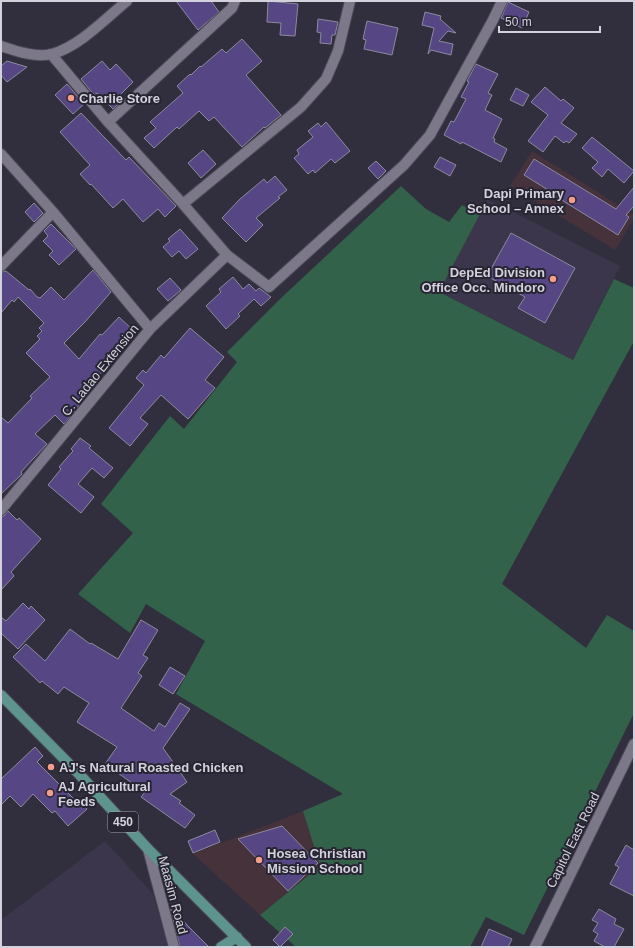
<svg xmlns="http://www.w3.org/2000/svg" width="635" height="948" font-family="Helvetica,sans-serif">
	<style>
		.built { fill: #3b364c }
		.education { fill: #45323a }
		.green { fill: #326249 }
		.building { fill: #564684; stroke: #8d8a9c }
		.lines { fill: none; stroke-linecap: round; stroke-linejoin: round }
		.minor-casing { stroke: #4d4b58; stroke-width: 12 }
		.tertiary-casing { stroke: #4d4b58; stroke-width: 12 }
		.primary-casing { stroke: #4d4b58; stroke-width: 12 }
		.minor { stroke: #7c788a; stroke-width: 10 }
		.tertiary { stroke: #7c788a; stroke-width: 10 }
		.primary { stroke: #5d958e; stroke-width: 10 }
		.poi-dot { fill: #f49e87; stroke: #282533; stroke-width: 1.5 }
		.labels { text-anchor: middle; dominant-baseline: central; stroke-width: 4; stroke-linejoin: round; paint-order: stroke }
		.shield { fill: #282533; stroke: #a09ea9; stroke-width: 1 }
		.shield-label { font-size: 12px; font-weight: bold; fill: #d3d2dc }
		.poi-label { font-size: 13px; font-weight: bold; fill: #d3d2dc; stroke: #282533; text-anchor: start }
		.street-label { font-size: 13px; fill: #d3d2dc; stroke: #282533 }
	</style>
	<rect width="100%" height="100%" fill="#312f3e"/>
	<!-- built -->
	<path class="built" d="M487,199L620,266L573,360L439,292Z
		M105,841L153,894L168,947H1V920Z"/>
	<!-- education -->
	<path class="education" d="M532,151L634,215V219L615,250L510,186Z
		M303,811L320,866L260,915L193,854Z"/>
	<!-- green -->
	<path class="green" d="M401,186L426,209L449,222L462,205L480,214L439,292L573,360L614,279L634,288V341L502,584L586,648L607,615L634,631V713L524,935L486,917L470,947H296L260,915L320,866L303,811L343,794L176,694L205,641L146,604L130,633L78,594L133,533L101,504L170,416L184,429L237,362L227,352L280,299Z"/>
	<!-- building -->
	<path class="building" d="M176,1H211L219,12L198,30Z
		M268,1L298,4L295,36L280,35L281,23L267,22Z
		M508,2L529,12L522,28L501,18Z
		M425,12L441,16L440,19L456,33L448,31L439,41L453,44L451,55L431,50L428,54L434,28L422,25Z
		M318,19L338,22L335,35H332L331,44L320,43L321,33L317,32Z
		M367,21L398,28L392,55L364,49L366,40L363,39Z
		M242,39L262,61L246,75L281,115L265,128L264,127L242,147L214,117L209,121L199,111L179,129L177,127L154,148L144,138L156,128L150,122L183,93L177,86L190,74L191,75L200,66L201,67L222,49L226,53Z
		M7,61L27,67L7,82L1,75V66Z
		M102,61L110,70L116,64L133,82L117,98L120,102L113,109L97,93L94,95L81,79Z
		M476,64L498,74L488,93L492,95L485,110L502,119L493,138L495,139L494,142L507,149L501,162L462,142L461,144L444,135L451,121L454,122L466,99L461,97L469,82L467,81Z
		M67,84L84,104L73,114L55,95Z
		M545,87L561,101L563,99L574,108L561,123L577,134L569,143L566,141L564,143L555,136L543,152L528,141L548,115L531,102Z
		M516,88L529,95L523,106L510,100Z
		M81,113L126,160L129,157L176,206L165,217L158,209L143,222L123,199L113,208L91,184L90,185L80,174L90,165L60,132Z
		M326,122L350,151L335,163L331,159L315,173L313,170L308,174L294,158L299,154L297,150L313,137L308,131L318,123L321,127Z
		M592,137L634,171L624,183L608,169L602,177L592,168L598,162L582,148Z
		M203,150L216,164L201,178L188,163Z
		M440,157L456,165L450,176L434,167Z
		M534,159L616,209L634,187V206L626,215L629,217L618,235L552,194L553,193L524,175Z
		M376,161L386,171L378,179L368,168Z
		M275,176L287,190L278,197L280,198L256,218L263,225L246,242L222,218L240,199L264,179L267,183Z
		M34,203L43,213L34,222L25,212Z
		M51,224L76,249L59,265L49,255L53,251L43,241L48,236L44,231Z
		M180,229L198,249L186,259L179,251L172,257L163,247L170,241L168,239Z
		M511,233L575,268L545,323L518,308L525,297L487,276Z
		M93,270L111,292L85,322L64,343L79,359L100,334L102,335L119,317L136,333L94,381L97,383L64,424L55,415L35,434L47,444L21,472L22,474L1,494V417L8,423L32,398L30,396L50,377L26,353L40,339L37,336L42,331L39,328L44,323L18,297L14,302L12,300L1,313V272L6,271L29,290L30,289L37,297L40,298L51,287L64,300Z
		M233,277L243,289L249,284L256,291L259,288L271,297L261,306L254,299L238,314L240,316L226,329L206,306L221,292L219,289Z
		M170,278L181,290L168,301L157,289Z
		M190,328L224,357L205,380L215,388L188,419L161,395L140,418L148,424L130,446L109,428L144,385L136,378L143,370L146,373L161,355L164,358Z
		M80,438L91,446L89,448L113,468L104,478L92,468L78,484L94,497L81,513L48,485L61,469L59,467L73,451L71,449Z
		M8,511L17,520L19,518L41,539L11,572L14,576L1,590V516H4Z
		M23,603L29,609L31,606L45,620L18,649L1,633V617L6,621Z
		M141,620L158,630L143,655L148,658L138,673L142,676L121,708L154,731L159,723L165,727L180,703L190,709L163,748L187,782L170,794L181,801L179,803L195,815L185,828L141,797L145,792L105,764L117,747L77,722L89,703L64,687L58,694L42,681L40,683L13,657L26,644L45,661L70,629L90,644L91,643L118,659Z
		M170,667L185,676L173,694L159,685Z
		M35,747L43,756L37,762L76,801L78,799L87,809L68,826L55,811L52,813L33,794L21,807L10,796L1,805V779Z
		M282,826L318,863L288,891L238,839Z
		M215,830L220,842L193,853L188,841Z
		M626,845L634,850V896L610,884L619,867L615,865Z
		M170,906L188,926L209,947H180Z
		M599,909L616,919L614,924L624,929L614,947H605L594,941L598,934L593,931L598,923L592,920Z
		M285,927L293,934L280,947L273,940Z
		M489,929L512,939L508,947H481Z"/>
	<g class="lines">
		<defs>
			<path id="minor" d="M51,54L108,122L183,204L227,255L269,287L404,165L430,135L493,20L502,1
				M108,122L232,8L235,1
				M1,154L53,212L150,329
				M183,204L301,107L326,79L338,51L350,1
				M1,266L53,212
				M1,510L150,329L227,255"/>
			<path id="tertiary" d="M1,46C16,51 35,58 52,54C80,46 105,19 127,1
				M148,849L174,947
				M535,947L634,744"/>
			<path id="primary" d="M1,695L79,774L148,849L246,947
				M221,947L237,937"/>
		</defs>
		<!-- minor casing -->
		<use href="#minor" class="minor-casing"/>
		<!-- tertiary casing -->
		<use href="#tertiary" class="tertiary-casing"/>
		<!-- primary casing -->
		<use href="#primary" class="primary-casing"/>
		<!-- minor -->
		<use href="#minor" class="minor"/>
		<!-- tertiary -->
		<use href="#tertiary" class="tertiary"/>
		<!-- primary -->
		<use href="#primary" class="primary"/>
	</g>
	<!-- markers -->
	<g class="poi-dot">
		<circle cx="71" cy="98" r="4"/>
		<circle cx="572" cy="200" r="4"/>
		<circle cx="553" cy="279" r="4"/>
		<circle cx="51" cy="767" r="4"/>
		<circle cx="50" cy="793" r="4"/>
		<circle cx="259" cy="860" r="4"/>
	</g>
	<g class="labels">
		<!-- shield labels -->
		<rect class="shield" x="108" y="812" width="30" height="20" rx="3"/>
		<g class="shield-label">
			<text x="123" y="822">450</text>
		</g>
		<!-- poi labels -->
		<g class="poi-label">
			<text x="79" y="98">Charlie Store</text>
			<text x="564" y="193" text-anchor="end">Dapi Primary<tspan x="564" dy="15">School – Annex</tspan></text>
			<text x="545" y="272" text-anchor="end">DepEd Division<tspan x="545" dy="15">Office Occ. Mindoro</tspan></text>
			<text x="59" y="767">AJ's Natural Roasted Chicken</text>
			<text x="58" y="786">AJ Agricultural<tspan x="58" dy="15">Feeds</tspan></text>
			<text x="267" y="853">Hosea Christian<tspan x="267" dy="15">Mission School</tspan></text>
		</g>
		<!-- street labels -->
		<g class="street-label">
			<text transform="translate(100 370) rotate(-51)">C. Ladao Extension</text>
			<text transform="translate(573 840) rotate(-64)">Capitol East Road</text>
			<text transform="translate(173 895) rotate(75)">Maasim Road</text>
		</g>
	</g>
	<!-- border -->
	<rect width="635" height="948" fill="none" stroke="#d3d2dc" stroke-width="4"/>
	<!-- scale -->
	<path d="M499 26v6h101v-6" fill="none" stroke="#d3d2dc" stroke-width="2"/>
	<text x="505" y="26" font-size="12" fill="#d3d2dc" stroke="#282533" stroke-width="3" paint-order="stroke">50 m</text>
</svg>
